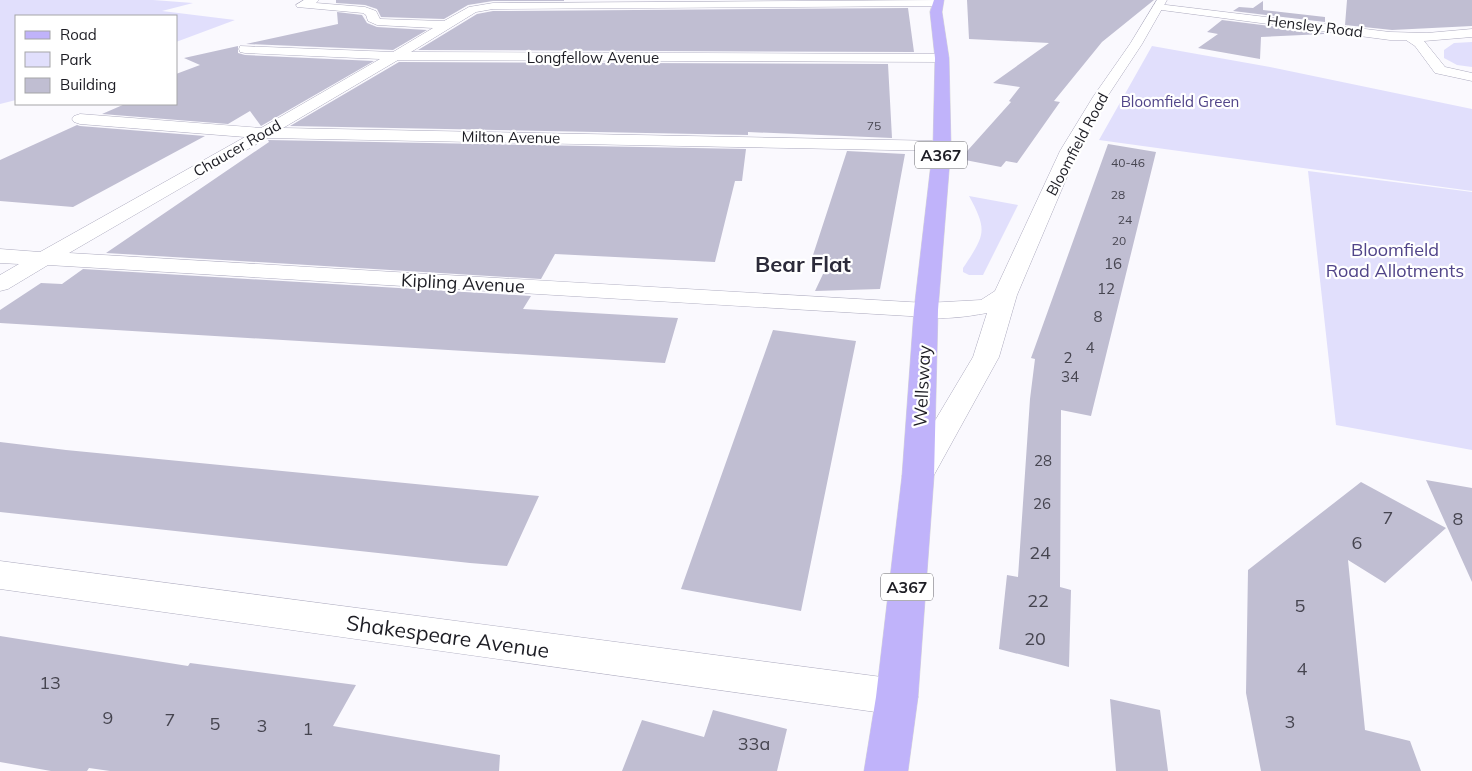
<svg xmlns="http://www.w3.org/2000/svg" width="1472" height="771" font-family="Mulish,sans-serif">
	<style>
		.green { fill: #e1dffc }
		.building { fill: #c0bed2 }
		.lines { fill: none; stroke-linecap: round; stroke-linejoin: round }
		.minor-casing { stroke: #acaabe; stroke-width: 1 }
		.tertiary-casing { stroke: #acaabe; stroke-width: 1 }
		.primary-casing { stroke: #d6d6d8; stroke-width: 1 }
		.minor { fill: #fff; fill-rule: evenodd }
		.tertiary { fill: #fff; fill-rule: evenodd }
		.primary { fill: #c0b3fa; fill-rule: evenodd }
		.labels { text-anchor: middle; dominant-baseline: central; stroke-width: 4.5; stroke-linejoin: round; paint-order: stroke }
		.far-number-label { font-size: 12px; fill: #464550 }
		.far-street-label { font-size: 15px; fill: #1d1d24; stroke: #fff }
		.far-park-label { font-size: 15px; fill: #514589; stroke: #fff }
		.number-label { font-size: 15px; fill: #464550 }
		.shield { fill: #fff; stroke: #616166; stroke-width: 1 }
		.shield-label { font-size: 16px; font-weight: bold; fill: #1d1d24 }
		.park-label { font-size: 18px; fill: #514589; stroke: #fff }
		.street-label { font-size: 18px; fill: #1d1d24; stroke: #fff }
		.near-number-label { font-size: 18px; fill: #464550 }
		.near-street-label { font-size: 21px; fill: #1d1d24; stroke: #fff }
		.district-label { font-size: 22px; font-weight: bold; fill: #2c2b3a; stroke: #fff }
	</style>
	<rect width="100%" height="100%" fill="#faf9fe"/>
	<!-- green -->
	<path class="green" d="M0,0H153L193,3L162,11L235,20L176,42V16H16V100L0,104Z
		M1472,42V67L1457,65L1444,58V50L1454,43Z
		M1152,46L1270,67L1472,109V191L1099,140Z
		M1308,171L1472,192V450L1336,425Z
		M969,196L1018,205L983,275H969L963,272V268C985,235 988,231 969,196Z"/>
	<!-- building -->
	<path class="building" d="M336,0H564V1H493L468,5L444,19L381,17L377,9L365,5L336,3Z
		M967,0H1154L1102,42L1054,101L1060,102L1017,163L1006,161L1001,167L960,159L1011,102L1009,101L1020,87L993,83L1049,43L969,39Z
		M1347,0H1472V26L1392,30L1345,25Z
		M1263,1V10L1325,17V22L1233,11L1239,7L1253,8Z
		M908,8L914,52L418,50L477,14L493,11Z
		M337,12L362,15L367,23L377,27L427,30L393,50L246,44L338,24Z
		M1222,20L1324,33V34L1261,37L1260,59L1198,48L1218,34L1207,32Z
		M238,46V53L245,55L374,61L261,126L250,111L228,124L102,114L125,104H176V74L200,65L184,58Z
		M399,62L888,64L892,138L748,132V135L290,126Z
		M77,125L80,126L205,136L73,207L0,201V160Z
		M268,140L746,149L742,181H735L715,262L555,254L541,279L106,253L269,142Z
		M1108,144L1156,152L1091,416L1061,410L1060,587L1071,590L1069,667L999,649L1007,575L1018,577L1030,399L1035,359L1031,358Z
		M847,151L905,154L880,289L815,291L831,257L813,255Z
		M83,269L531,296L523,309L678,318L665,363L0,323V310L41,283L62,284Z
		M773,330L856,341L801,611L681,589Z
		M0,442L66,450L539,496L507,566L470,563L0,512Z
		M1426,480L1472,488V582Z
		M1361,482L1446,528L1385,583L1348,560L1365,730L1410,741L1421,771H1261L1246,693L1248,570Z
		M0,636L188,666L190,663L356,685L333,726L500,755L499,771H110L89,768L87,771H51L0,762Z
		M1110,699L1160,710L1168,771H1116Z
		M713,710L787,729L777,771H622L642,720L704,737Z"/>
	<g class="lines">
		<defs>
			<path id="minor" d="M304,0H319L316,3L365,7L376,11L380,19L444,21L469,7L493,3L939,0L943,3L938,6L493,9L476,12L411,52L942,54L949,58L942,62L398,60L283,128L942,141L948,142L951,146L948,150L942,151L267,138L69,253L926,303L935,305L938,310L935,315L926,317L48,265L8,289L0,291V275L19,264L0,263V249L40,252L245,137L80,124L74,122L72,119L74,116L80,114L261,128L380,59L245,53L240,52L239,49L240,46L393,52L433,28L377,25L368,21L366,15L363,13L297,7L296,5Z
				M1158,4L1390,32L1427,33L1472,29V37L1424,41L1445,67L1472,73V81L1435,73L1415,46L1406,40H1390L1154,9L1153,7L1154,5Z
				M0,561L897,679L912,684L918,697L912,710L897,715L0,589Z"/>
			<path id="tertiary" d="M1157,0H1167L1142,44L1107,97L1078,151L1017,295L999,357L929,484L918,487L907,484L902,476L973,357L987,313C965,317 939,321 917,315L914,310L917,305L926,303L981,300L995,291L1060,151L1093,97L1130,44Z"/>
			<path id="primary" d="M934,0H944L942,12L949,58L951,146L938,310L934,476L918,697L908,771H864L876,697L902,476L914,310L933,146L935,58L930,12Z"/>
		</defs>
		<!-- minor casing -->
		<use href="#minor" class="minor-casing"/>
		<!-- tertiary casing -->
		<use href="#tertiary" class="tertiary-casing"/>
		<!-- primary casing -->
		<use href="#primary" class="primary-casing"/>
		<!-- minor -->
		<use href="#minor" class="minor"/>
		<!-- tertiary -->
		<use href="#tertiary" class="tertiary"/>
		<!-- primary -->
		<use href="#primary" class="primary"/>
	</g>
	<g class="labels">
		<!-- far-number labels -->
		<g class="far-number-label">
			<text x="874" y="125">75</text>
			<text x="1128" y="162">40-46</text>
			<text x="1118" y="194">28</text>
			<text x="1125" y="219">24</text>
			<text x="1119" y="240">20</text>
		</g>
		<!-- far-street labels -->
		<g class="far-street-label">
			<text transform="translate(1315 26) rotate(7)">Hensley Road</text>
			<text x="593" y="57">Longfellow Avenue</text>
			<text transform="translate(511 137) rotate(1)">Milton Avenue</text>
			<text transform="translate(1077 144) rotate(-62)">Bloomfield Road</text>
			<text transform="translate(237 148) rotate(-30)">Chaucer Road</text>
		</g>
		<!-- far-park labels -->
		<g class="far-park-label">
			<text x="1180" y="101">Bloomfield Green</text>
		</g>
		<!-- number labels -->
		<g class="number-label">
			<text x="1113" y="263">16</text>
			<text x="1106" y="288">12</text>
			<text x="1098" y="316">8</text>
			<text x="1090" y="347">4</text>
			<text x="1068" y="357">2</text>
			<text x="1070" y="376">34</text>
			<text x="1043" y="460">28</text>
			<text x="1042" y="503">26</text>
		</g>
		<!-- shield labels -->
		<g class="shield">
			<rect x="915" y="141.5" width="52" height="27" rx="4"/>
			<rect x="881" y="573.5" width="52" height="27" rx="4"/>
		</g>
		<g class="shield-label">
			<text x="941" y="155">A367</text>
			<text x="907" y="587">A367</text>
		</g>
		<!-- park labels -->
		<g class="park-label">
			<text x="1395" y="249">Bloomfield<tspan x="1395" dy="21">Road Allotments</tspan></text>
		</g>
		<!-- street labels -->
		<g class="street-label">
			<text transform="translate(463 283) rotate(3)">Kipling Avenue</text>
			<text transform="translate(922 386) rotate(-87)">Wellsway</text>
		</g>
		<!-- near-number labels -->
		<g class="near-number-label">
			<text x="1388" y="517">7</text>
			<text x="1458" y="518">8</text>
			<text x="1357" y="542">6</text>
			<text x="1040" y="552">24</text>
			<text x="1038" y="600">22</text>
			<text x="1300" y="605">5</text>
			<text x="1035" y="638">20</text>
			<text x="1302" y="668">4</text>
			<text x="50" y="682">13</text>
			<text x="108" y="717">9</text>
			<text x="170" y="719">7</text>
			<text x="1290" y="721">3</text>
			<text x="215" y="723">5</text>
			<text x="262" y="725">3</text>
			<text x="308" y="728">1</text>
			<text x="754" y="743">33a</text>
		</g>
		<!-- near-street labels -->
		<g class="near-street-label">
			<text transform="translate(448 636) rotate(8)">Shakespeare Avenue</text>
		</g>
		<!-- district labels -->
		<g class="district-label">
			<text x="803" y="264">Bear Flat</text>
		</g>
	</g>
	<!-- legend -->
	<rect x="15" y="15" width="162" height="90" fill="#ffffff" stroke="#a5a5a7"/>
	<rect x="25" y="31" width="25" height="8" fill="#c0b3fa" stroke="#a5a5a7"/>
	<text x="60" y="40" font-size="15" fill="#1d1d24">Road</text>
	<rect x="25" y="52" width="25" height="15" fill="#e1dffc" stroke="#a5a5a7"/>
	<text x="60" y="65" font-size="15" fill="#1d1d24">Park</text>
	<rect x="25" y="78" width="25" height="15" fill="#c0bed2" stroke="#a5a5a7"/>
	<text x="60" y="90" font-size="15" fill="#1d1d24">Building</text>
</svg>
